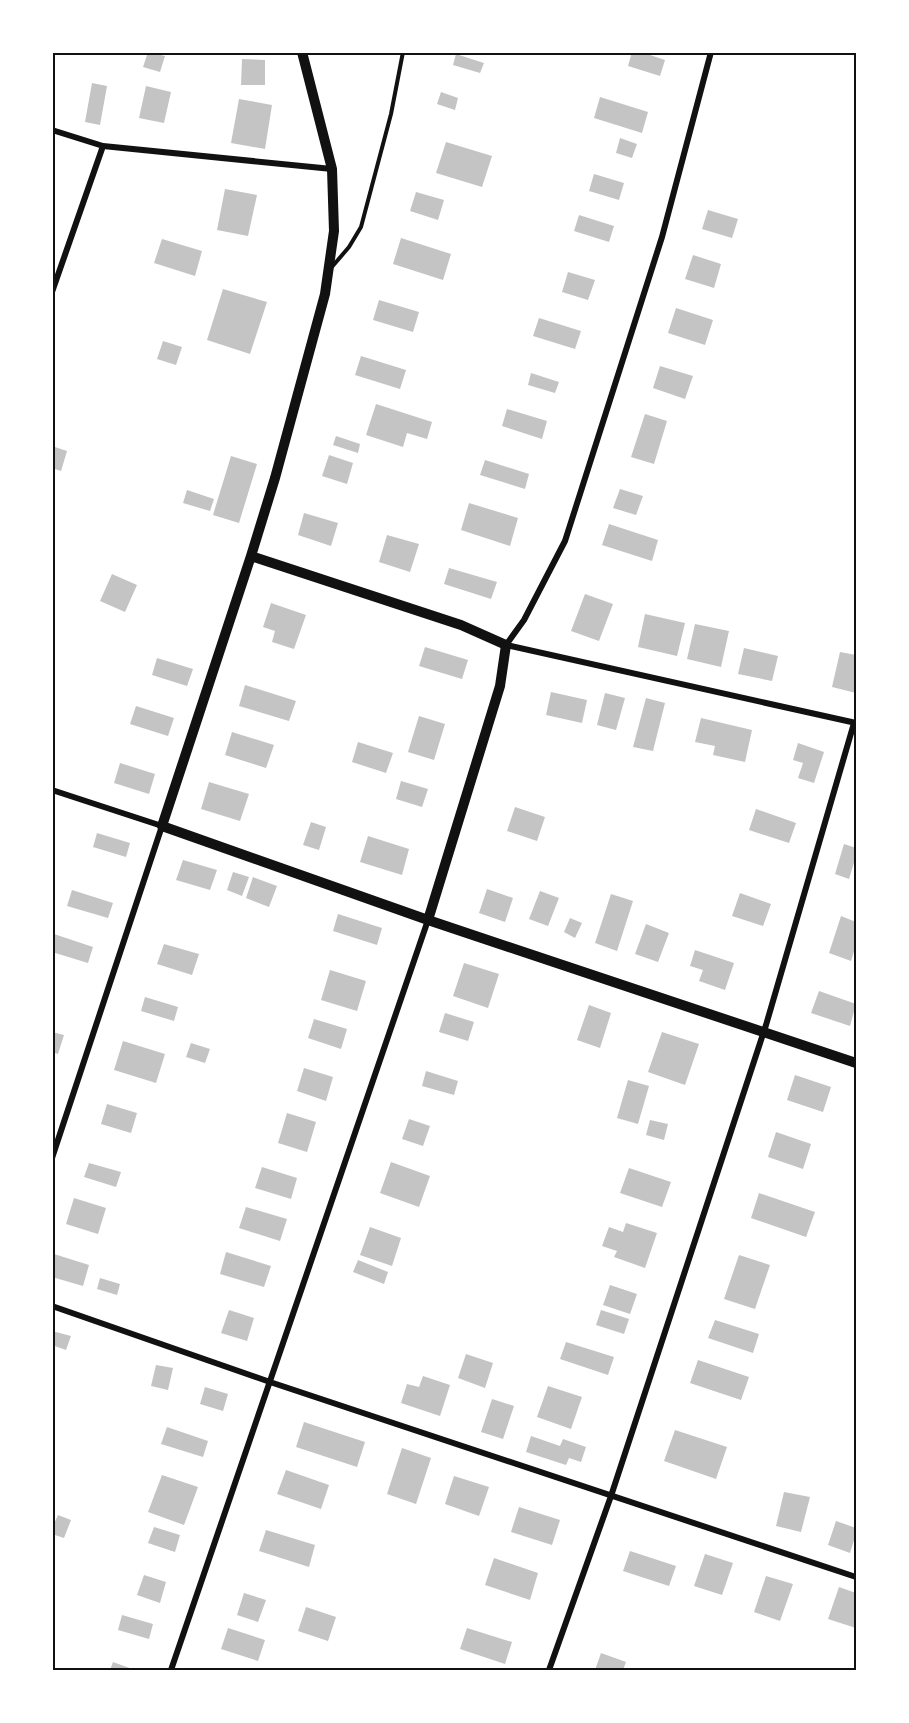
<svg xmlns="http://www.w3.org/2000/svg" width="909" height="1723" font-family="'IBM Plex Sans',sans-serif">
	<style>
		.building { fill: #c4c4c4 }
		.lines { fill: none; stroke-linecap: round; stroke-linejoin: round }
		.service { stroke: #111; stroke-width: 4 }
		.minor { stroke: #111; stroke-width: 6 }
		.secondary { stroke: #111; stroke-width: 10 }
		.neatline { fill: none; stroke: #111; stroke-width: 2 }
	</style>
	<rect width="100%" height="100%" fill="#fff"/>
	<!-- building -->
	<path class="building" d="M148,52L165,56L160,72L143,67Z
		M632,52H641L665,60L660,76L628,66Z
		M456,54L484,63L480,73L453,65Z
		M242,59L265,60V85H241Z
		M92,83L107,86L100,125L85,122Z
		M146,86L171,92L164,123L139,118Z
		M441,92L458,98L455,110L437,104Z
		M600,97L648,112L642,133L594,118Z
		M239,99L272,105L265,149L231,143Z
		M620,138L637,144L632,158L616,153Z
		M446,142L492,156L482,187L436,173Z
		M594,174L624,183L619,200L589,191Z
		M225,189L257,195L248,236L217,230Z
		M416,192L444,200L438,220L410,211Z
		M708,210L738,219L732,238L702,229Z
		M579,215L614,226L609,242L574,231Z
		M401,238L451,254L443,280L393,264Z
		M162,239L202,251L195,276L154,263Z
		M693,255L721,264L714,288L685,279Z
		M568,272L595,280L588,300L562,292Z
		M223,289L267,302L250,354L207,340Z
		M379,300L419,312L413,332L373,320Z
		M676,308L713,320L705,345L668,333Z
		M539,318L581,331L575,349L533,336Z
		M163,341L182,347L176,365L157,359Z
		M361,356L406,370L400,389L355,375Z
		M660,366L693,376L685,399L653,388Z
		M531,373L559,382L555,393L528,385Z
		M376,404L432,422L427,439L407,433L403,447L366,435Z
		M507,409L547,421L542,439L502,426Z
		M645,414L667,421L654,464L631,457Z
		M336,436L360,444L358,453L333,445Z
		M52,446L67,451L61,471L52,468Z
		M329,455L353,463L347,484L322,476Z
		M231,456L257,464L239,523L213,515Z
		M485,460L529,474L525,489L480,475Z
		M620,489L643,496L636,515L613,508Z
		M187,490L214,499L210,511L183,503Z
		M469,503L518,518L510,546L461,530Z
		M304,513L338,523L331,546L298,535Z
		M609,524L658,540L652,561L602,545Z
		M387,535L419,544L410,572L379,562Z
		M449,568L497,582L491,599L444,584Z
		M112,574L137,585L125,612L100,601Z
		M585,594L613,604L599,641L571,631Z
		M271,603L306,615L294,649L272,642L275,631L263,627Z
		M645,614L685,623L677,656L638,647Z
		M695,624L729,631L721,667L687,659Z
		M425,647L468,660L462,679L419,666Z
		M744,648L778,656L772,681L738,674Z
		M840,652L856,655V693L832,687Z
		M157,658L193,669L187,686L152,675Z
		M245,685L296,701L289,721L239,706Z
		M551,692L587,700L582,723L546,715Z
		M605,693L625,698L616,730L597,725Z
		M646,698L665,703L653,751L633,747Z
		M136,706L174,718L168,736L130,724Z
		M419,716L445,724L434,760L408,752Z
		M701,718L752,730L745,762L713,755L715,746L695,742Z
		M232,732L274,745L266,768L225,755Z
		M358,742L393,753L386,773L352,762Z
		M798,743L824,752L814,783L798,778L803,763L793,760Z
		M120,763L155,774L149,794L114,783Z
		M401,781L428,789L422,807L396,799Z
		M209,782L249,794L240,821L201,809Z
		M515,807L545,817L537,841L507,831Z
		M756,809L796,823L789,843L749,830Z
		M311,822L326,827L319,850L303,845Z
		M97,833L130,843L126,857L93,847Z
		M368,836L409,849L402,875L360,862Z
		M844,844L856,848V856L849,879L835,874Z
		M183,860L217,870L210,890L176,880Z
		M233,872L249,877L242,896L227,890Z
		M253,877L277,886L269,907L246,898Z
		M487,889L513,898L505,922L479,913Z
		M72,890L113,903L108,918L67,906Z
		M540,891L559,898L548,926L529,919Z
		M740,893L771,904L763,926L732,916Z
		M611,894L633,901L617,951L595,943Z
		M338,914L382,928L377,945L333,931Z
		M841,916L856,922V945L851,961L829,953Z
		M570,918L582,923L575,938L564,932Z
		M646,924L669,933L658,962L635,954Z
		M54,934L93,947L88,963L52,952Z
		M164,944L199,954L192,975L157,964Z
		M695,950L734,963L725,990L699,981L703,970L690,966Z
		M464,963L499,974L488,1008L453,996Z
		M330,970L366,981L357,1011L321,1000Z
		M819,991L856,1004L850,1026L811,1013Z
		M145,997L178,1007L174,1021L141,1011Z
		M589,1005L611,1013L600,1048L577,1040Z
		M445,1013L474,1022L468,1041L439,1032Z
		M314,1019L347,1029L341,1049L308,1038Z
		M52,1032L64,1035L58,1054L52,1052Z
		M662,1032L699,1044L685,1085L648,1072Z
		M123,1041L165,1054L156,1083L114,1070Z
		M191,1043L210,1049L205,1063L186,1057Z
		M304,1068L333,1077L326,1101L297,1091Z
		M426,1071L458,1081L454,1095L422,1086Z
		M795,1075L831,1087L823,1112L787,1100Z
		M628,1080L649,1086L638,1124L617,1118Z
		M107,1104L137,1113L131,1133L101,1124Z
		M287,1113L316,1122L307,1152L278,1143Z
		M409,1119L430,1126L423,1146L402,1139Z
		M650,1120L668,1124L664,1140L646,1135Z
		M776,1132L811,1144L803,1169L768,1157Z
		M391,1162L430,1176L419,1207L380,1193Z
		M89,1163L121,1172L116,1187L84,1177Z
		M262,1167L297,1178L291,1199L255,1188Z
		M629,1168L671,1182L662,1207L620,1193Z
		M759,1193L815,1212L806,1237L751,1218Z
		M74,1198L106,1208L98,1234L66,1224Z
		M246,1207L287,1219L280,1241L239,1228Z
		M626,1223L657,1233L645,1268L614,1257L617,1251L602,1246L609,1227L623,1232Z
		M370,1227L401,1238L392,1266L360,1255Z
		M226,1252L271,1266L264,1287L220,1274Z
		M54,1254L89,1265L83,1286L52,1277V1260Z
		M739,1255L770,1265L755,1309L724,1299Z
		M358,1260L388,1272L384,1284L353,1272Z
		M100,1278L120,1284L117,1295L97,1289Z
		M610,1285L637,1294L630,1314L603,1305Z
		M229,1310L254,1318L247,1341L221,1333Z
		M601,1310L629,1319L624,1334L596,1325Z
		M715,1320L759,1334L753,1353L708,1338Z
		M52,1331L71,1336L66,1350L52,1345Z
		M566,1342L614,1357L608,1375L560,1359Z
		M466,1354L493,1363L485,1388L458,1378Z
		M698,1360L749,1377L741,1400L690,1383Z
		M156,1365L173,1368L168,1390L151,1386Z
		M423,1376L450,1385L440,1416L401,1403L407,1384L419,1387Z
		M548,1386L582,1397L571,1429L537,1417Z
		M205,1387L228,1394L223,1411L200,1404Z
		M492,1399L514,1406L503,1439L481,1432Z
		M304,1422L365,1442L357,1467L296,1447Z
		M167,1427L208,1441L203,1457L161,1444Z
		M675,1430L727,1447L716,1479L664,1461Z
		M531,1436L560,1446L563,1439L586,1447L581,1462L569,1458L566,1465L526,1452Z
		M402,1448L431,1458L416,1504L387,1494Z
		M286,1470L329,1485L321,1509L277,1494Z
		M162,1475L198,1487L184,1525L148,1512Z
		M454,1476L489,1487L479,1516L445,1504Z
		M784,1492L810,1497L801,1532L776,1526Z
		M519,1507L560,1520L552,1545L511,1532Z
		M58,1515L71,1520L64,1538L52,1534V1528Z
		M836,1521L856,1528V1534L850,1553L828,1545Z
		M154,1527L180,1535L175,1552L148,1543Z
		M266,1530L315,1545L309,1567L259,1551Z
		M630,1551L676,1566L669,1586L623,1571Z
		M705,1554L733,1563L722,1595L694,1586Z
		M494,1558L538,1573L530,1600L485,1585Z
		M144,1575L166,1582L160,1603L137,1595Z
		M766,1576L793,1584L780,1621L754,1612Z
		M839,1587L856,1593V1628L828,1619Z
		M244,1593L266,1600L258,1622L237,1615Z
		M306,1607L336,1617L328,1641L298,1631Z
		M122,1615L153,1624L149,1639L118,1630Z
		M228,1628L265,1640L258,1661L221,1649Z
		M467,1628L512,1642L505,1664L460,1649Z
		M601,1653L626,1662L623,1670H595Z
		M113,1662L135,1670H110Z"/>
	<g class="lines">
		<!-- service -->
		<path class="service" d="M331,268L349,247L361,227L391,114L403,52"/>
		<!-- minor -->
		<path class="minor" d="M711,52L662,237L565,541L524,620L506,645L856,723
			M52,130L103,146L332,169
			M52,292L103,146
			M52,790L162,826L52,1158
			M52,1306L270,1382L856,1577
			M171,1670L428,920
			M549,1670L611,1496L766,1025L854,723"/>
		<!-- secondary -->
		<path class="secondary" d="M302,52L332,169L334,231L325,294L275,478L251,556L162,826L428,920L856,1063
			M251,556L461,625L506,645L500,686L428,920"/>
	</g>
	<!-- border -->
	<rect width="909" height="1723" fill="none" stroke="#ffffff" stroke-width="108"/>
	<rect x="54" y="54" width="801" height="1615" class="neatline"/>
</svg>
